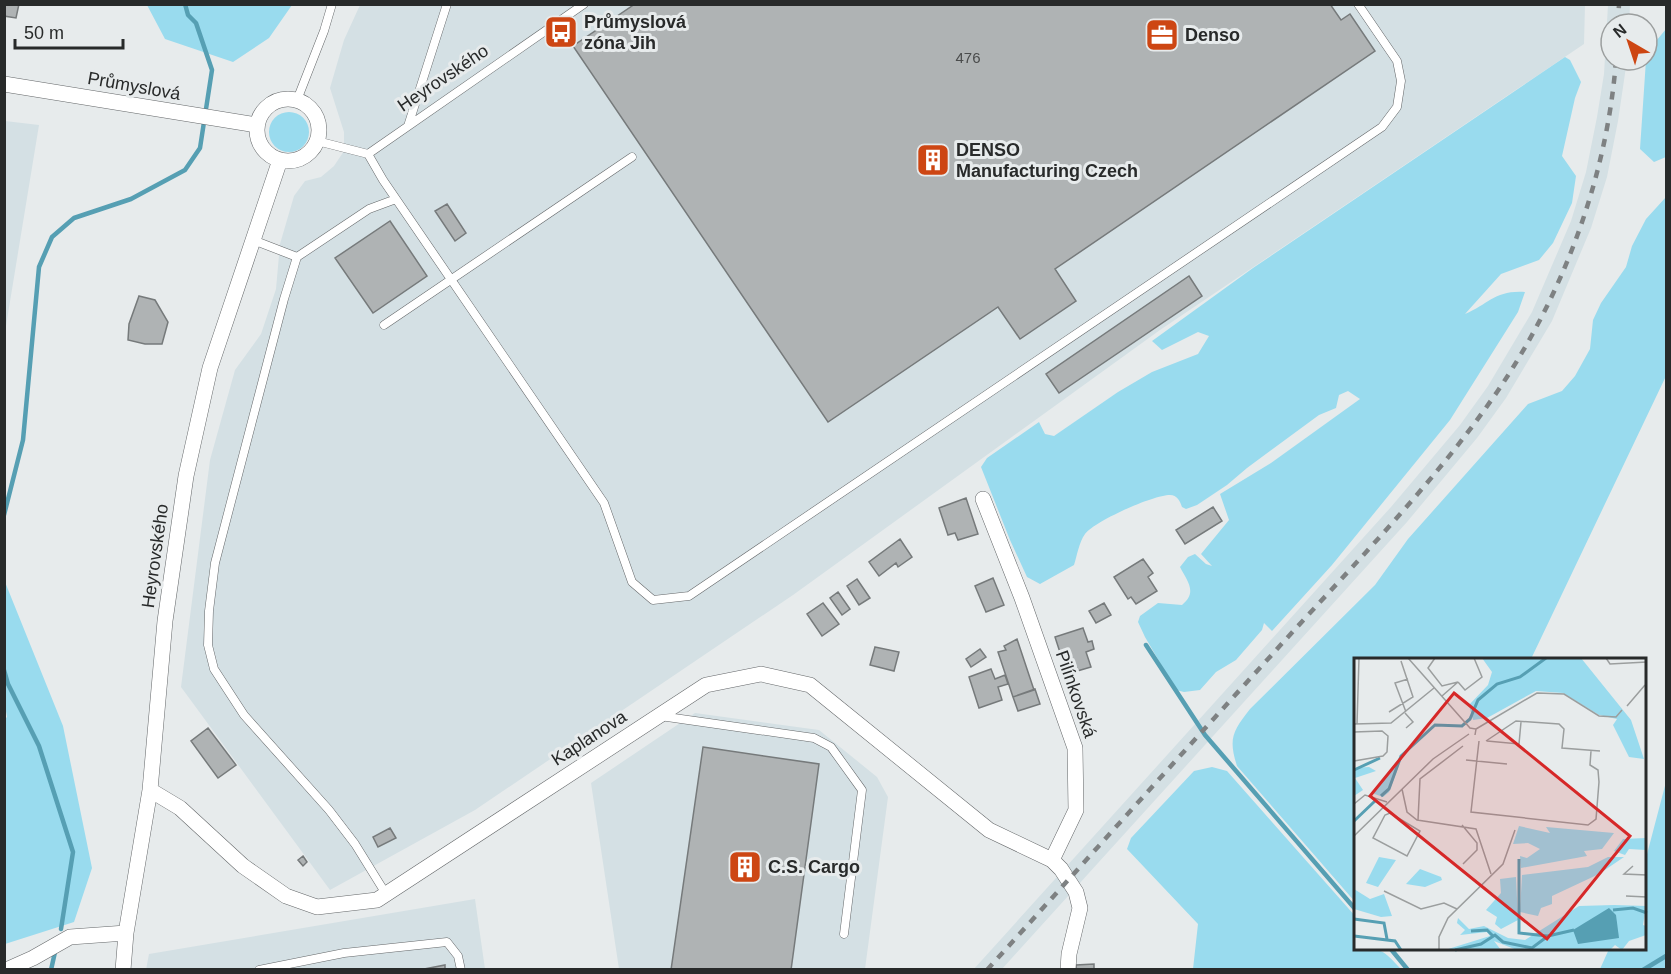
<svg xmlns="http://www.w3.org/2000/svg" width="1671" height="974" font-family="Helvetica,sans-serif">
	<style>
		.built { fill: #d4e0e4 }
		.green { fill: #99dbee }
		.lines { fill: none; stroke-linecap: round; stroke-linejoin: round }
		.stream { stroke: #569fb3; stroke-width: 4.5 }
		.building { fill: #afb3b4; stroke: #767a7b; stroke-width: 1.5 }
		.service-casing { stroke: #646769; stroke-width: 9 }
		.minor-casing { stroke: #646769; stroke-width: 16 }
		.service { stroke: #fff; stroke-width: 8 }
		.minor { stroke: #fff; stroke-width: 15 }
		.rail { stroke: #7e8182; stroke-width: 4.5; stroke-dasharray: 8 8; stroke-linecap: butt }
		.labels { text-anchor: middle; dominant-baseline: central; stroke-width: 6; stroke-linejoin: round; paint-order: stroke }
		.number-label { font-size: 15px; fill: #4a4c4c }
		.poi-label { font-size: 18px; font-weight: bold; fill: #282a2a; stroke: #e7ebec; text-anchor: start }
		.street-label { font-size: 18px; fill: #282a2a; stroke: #e7ebec }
		.inset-river { fill: none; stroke: #569fb3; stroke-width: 3 }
		.inset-road { fill: none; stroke: #9b9e9e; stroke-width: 1.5 }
		.view { fill: #d62828; fill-opacity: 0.15; stroke: #d62828; stroke-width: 3 }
		.inset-edge { fill: none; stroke: #282a2a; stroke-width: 3 }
	</style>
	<rect width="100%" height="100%" fill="#e7ebec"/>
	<!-- built -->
	<path class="built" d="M360,5H1585L1584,44L1160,330L793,595L475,810L330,890L181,687L210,460L235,370L261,334L276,289L280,244L294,196L305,181L321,177L334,166L344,151V132L330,88L344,40Z
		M1608,5H1630L1629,24H1611V60H1627L1618,121L1607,177L1591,228L1552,321L1506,398L1477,438L1407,522L1002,969L973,970L1391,507L1460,425L1488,386L1532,312L1571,221L1586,172L1597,117L1604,74Z
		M5,121L39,125L5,332L4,121Z
		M695,713L819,730L877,777L888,797L865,969H619L591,783Z
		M475,899L485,969L146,970L149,954Z"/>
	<!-- green -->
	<path class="green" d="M147,5H292L269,38L233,62L165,39Z
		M1666,29V157L1654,162L1640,149L1646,60L1647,52Z
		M1565,57L1570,60L1581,82L1575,98L1562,156L1576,176L1572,203L1553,243L1539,260L1501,274L1465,314C1489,304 1495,290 1525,292L1518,312L1450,420L1332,565L1272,631L1264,623L1262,630L1236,660L1216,672L1200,690L1184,692L1176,690L1145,637L1138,622L1140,616L1158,603L1182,605C1198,592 1187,581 1180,567L1188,557L1195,554L1206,564L1212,566L1201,554L1229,520L1220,494L1271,463L1360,399L1348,391L1339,395L1336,408L1319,415L1247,468L1227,485L1197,505L1186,509L1182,507C1180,501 1177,495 1170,495C1153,495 1095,521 1085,534C1079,542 1077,556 1074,565L1040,584L1027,577L1010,540L981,467L987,458L1039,422L1045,434L1054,436L1118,392L1152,372L1198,354L1209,336L1198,332L1162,350L1152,341L1253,268Z
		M269 132a20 20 0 1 1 40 0a20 20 0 1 1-40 0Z
		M1666,197V376L1531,659H1356V903L1237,766C1228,738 1233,731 1250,709L1375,585L1408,539L1528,404L1562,391L1575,376L1590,349L1593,320L1601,303L1626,267L1632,246L1646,219Z
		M5,582L63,726L92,868L74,922L5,944L4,720L7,717L4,700Z
		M1212,767L1227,771L1356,917V948C1382,948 1383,950 1401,969H1193L1198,924L1127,849L1131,838L1194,771Z
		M1666,782V969H1600L1609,949L1646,948V858Z"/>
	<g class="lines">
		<!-- stream -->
		<path class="stream" d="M4,515L23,440L39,267L52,237L74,218L131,199L185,170L200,148L212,70L196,23L188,15L185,4
			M1146,645L1205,735L1356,910
			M4,670L8,684L39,746L73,852L61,929
			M1390,948L1408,970
			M51,970L55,952
			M1643,970L1666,956"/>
	</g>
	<!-- building -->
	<path class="building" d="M4,4H19L16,18L4,16Z
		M635,4H1330L1341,20L1350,14L1375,51L1055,269L1076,301L1020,339L998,307L828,422L573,46Z
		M447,204L466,233L455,241L435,211Z
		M390,221L427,276L373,313L335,258Z
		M1189,276L1202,296L1059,393L1046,374Z
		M139,296L155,300L168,322L162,344H145L128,340L129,324Z
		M966,498L978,534L958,540L955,533L948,535L939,508Z
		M1213,507L1222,521L1185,544L1176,530Z
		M900,539L912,557L898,567L896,563L879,576L869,562Z
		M1143,559L1153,573L1148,577L1157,591L1136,604L1131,597L1128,599L1114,577Z
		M993,578L1004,605L986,612L975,586Z
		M857,579L870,598L859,605L847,586Z
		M838,592L850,609L842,615L830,598Z
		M823,603L839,624L822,636L807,614Z
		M1104,603L1111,615L1096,623L1089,611Z
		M1083,628L1088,642L1092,641L1094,649L1086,652L1091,667L1067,674L1055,637Z
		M1017,639L1034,690L1013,697L998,652L1006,650L1004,646Z
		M875,647L899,652L894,671L870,665Z
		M980,649L986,657L971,667L966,659Z
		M991,669L995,679L1005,675L1008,684L998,687L1002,700L979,708L969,677Z
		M1035,689L1040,704L1018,711L1013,697Z
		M208,728L236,765L218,778L191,741Z
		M703,747L819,764L791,970H671Z
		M390,828L396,838L378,847L373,837Z
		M303,856L307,862L303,866L298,860Z
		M1094,964V970H1076V965Z
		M445,965V970H419Z"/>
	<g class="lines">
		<defs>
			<path id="service" d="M297,100L324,31L332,4
				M408,126L447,4
				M317,141L368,154L584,4
				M368,154L383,180L604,503L632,582L653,600L689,596L1382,127L1397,107L1401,81L1397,61L1358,4
				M253,240L297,257L369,209L396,199
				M297,257L284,299L215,563L209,611L208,645L214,669L244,715L329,810L355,844L386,894
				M384,325L632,157
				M660,716L814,738L831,747L862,790L844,934
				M259,970L344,953L447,942L458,956L461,970"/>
			<path id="minor" d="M4,84L257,125
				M257 130a31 31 0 1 1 62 0a31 31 0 1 1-62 0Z
				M983,499L1022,598L1075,748L1076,810L1052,860
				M150,790L180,808L243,866L286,896L317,907L377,900L706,685L761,674L810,685L989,830L1052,860L1061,869L1076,892L1080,908L1069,954L1068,970
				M6,970L33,958L70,937L126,933
				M123,970L126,933L150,790L165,621L186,476L210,368L280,160"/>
		</defs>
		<!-- service casing -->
		<use href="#service" class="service-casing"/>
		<!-- minor casing -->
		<use href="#minor" class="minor-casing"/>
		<!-- service -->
		<use href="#service" class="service"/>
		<!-- minor -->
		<use href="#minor" class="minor"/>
		<!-- rail -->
		<path class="rail" d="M1618,24L1619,4
			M987,970C1081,866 1174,762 1268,659C1346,572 1431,488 1497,392C1563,295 1607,178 1616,60"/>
	</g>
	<!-- icons -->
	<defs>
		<symbol id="bus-square" viewBox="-11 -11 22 22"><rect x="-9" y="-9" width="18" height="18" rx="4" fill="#cd4613" stroke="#e7ebec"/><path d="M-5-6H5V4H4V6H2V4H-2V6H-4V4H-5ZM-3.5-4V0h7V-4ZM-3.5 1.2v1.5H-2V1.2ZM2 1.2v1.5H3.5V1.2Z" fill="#fff"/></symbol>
		<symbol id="office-square" viewBox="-11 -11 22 22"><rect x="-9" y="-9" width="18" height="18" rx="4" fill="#cd4613" stroke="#e7ebec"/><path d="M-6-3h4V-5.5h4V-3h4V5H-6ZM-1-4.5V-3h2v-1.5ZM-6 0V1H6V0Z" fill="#fff"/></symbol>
		<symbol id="building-square" viewBox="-11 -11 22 22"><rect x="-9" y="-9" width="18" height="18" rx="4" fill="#cd4613" stroke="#e7ebec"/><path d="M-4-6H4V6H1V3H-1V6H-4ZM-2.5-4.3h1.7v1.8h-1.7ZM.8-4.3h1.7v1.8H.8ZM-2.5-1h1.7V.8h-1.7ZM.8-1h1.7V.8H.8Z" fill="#fff"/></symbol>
	</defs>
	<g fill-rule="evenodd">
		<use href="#bus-square" x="542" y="13" width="38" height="38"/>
		<use href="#office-square" x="1143" y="16" width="38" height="38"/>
		<use href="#building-square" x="914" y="141" width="38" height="38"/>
		<use href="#building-square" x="726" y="848" width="38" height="38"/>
	</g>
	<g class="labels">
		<!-- number labels -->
		<g class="number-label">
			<text x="968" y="57">476</text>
		</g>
		<!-- poi labels -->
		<g class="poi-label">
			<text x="584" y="22">Průmyslová<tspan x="584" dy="21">zóna Jih</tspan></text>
			<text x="1185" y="35">Denso</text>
			<text x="956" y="150">DENSO<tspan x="956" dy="21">Manufacturing Czech</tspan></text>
			<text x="768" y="867">C.S. Cargo</text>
		</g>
		<!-- street labels -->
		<g class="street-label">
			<text transform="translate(443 78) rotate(-34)">Heyrovského</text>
			<text transform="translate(134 86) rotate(10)">Průmyslová</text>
			<text transform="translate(155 556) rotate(-82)">Heyrovského</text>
			<text transform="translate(1076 694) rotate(71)">Pilínkovská</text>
			<text transform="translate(589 738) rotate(-33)">Kaplanova</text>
		</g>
	</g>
	<!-- overview -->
	<g transform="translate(1354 658)">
		<rect width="292" height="292" fill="#e7ebec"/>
		<path d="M128,0H227L277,62L290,101L275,99L259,67L263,61L245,57L209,35L182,33L133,60L119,62L115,47L134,27L138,14ZM50,94L35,134L29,139L18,135ZM15,109L22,113L1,120L9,132L0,138V110ZM165,168L196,175L192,169L260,175L248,191L230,193L233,198L167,210L166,198L173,200L186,191L174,185L159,186ZM292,180V192L275,191L271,197L260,193L269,181ZM25,199L42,202L24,229L12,225ZM254,199H270L245,216L198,238V246L187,250L184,258L166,254L168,217L234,209ZM66,211L87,219L88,222L71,229L52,226ZM162,219L164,262L147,271L141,266L143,259L132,252L147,235L146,221ZM0,231L16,241L30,236L38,258L27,259L0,251ZM260,247L292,248L289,267L292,268V277L275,283L268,292L261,287L256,292H163L140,283L147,292H91L136,278L133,274L106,277L111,272L103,265L104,260L115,271L130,268L154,280L171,282L225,248Z" fill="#99dbee"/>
		<path d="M255,250L262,257L265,280L224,286L219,272Z" fill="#569fb3"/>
		<path class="inset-river" d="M0,112L26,100M27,138L35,131L47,98L81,67L108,68L116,61L124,42L143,26L166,19L192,0M0,163L21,143M165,201V275L193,278M259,252L279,250L293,255M0,261L30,265L33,281M117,273L133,272L139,278M0,278L41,283L47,292M101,292L127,286L141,277L149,284L178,290L194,278L220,272"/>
		<path class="inset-road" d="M54,0L116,70L122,71L121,77M81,0L74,10L88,28L104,24M252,0L256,6L293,4M104,24L111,32L128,19L120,0M88,38L104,24M273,48L291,27M35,54L59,39L47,3M52,54L41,25L54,21M51,55L59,64L52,70M0,66L37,65L80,30M3,66L5,0M122,71L183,35L210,36L245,58L262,59L268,52M0,74L28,73L34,78L33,94L29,98L0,103M125,83L117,154L234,167L242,161L245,124L244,112L236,107L237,93M132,83L162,63L205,66L210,71L208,90L246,93M133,83L165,86L167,64M112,102L153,106M48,131L53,154L63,162L122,171L137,216M0,146L11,137L33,144M36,155L66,173L53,198L19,180L31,157ZM64,162L66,121L109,88M108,167L123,185V192L109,206M0,178L79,101L115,76M279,208L270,216L293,217M30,233L67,251L90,245L103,251M272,238L293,239M85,292V279L94,260L149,206L161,172"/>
		<path class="view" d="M100,35L276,178L193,281L16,138Z"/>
		<rect width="292" height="292" class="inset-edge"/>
	</g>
	<!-- border -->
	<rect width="1671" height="974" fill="none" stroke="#282a2a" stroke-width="12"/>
	<!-- north arrow -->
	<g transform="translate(1629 42) rotate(321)"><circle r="28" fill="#e7ebec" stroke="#9b9e9e" stroke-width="1.5"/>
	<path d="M0-4.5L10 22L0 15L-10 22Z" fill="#cd4613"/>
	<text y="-9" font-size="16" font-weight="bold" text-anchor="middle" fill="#282a2a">N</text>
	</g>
	<!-- scale -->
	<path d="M15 39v9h108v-9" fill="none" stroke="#282a2a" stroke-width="3"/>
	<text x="24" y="39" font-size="18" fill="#282a2a" stroke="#e7ebec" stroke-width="4.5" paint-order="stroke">50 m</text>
</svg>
